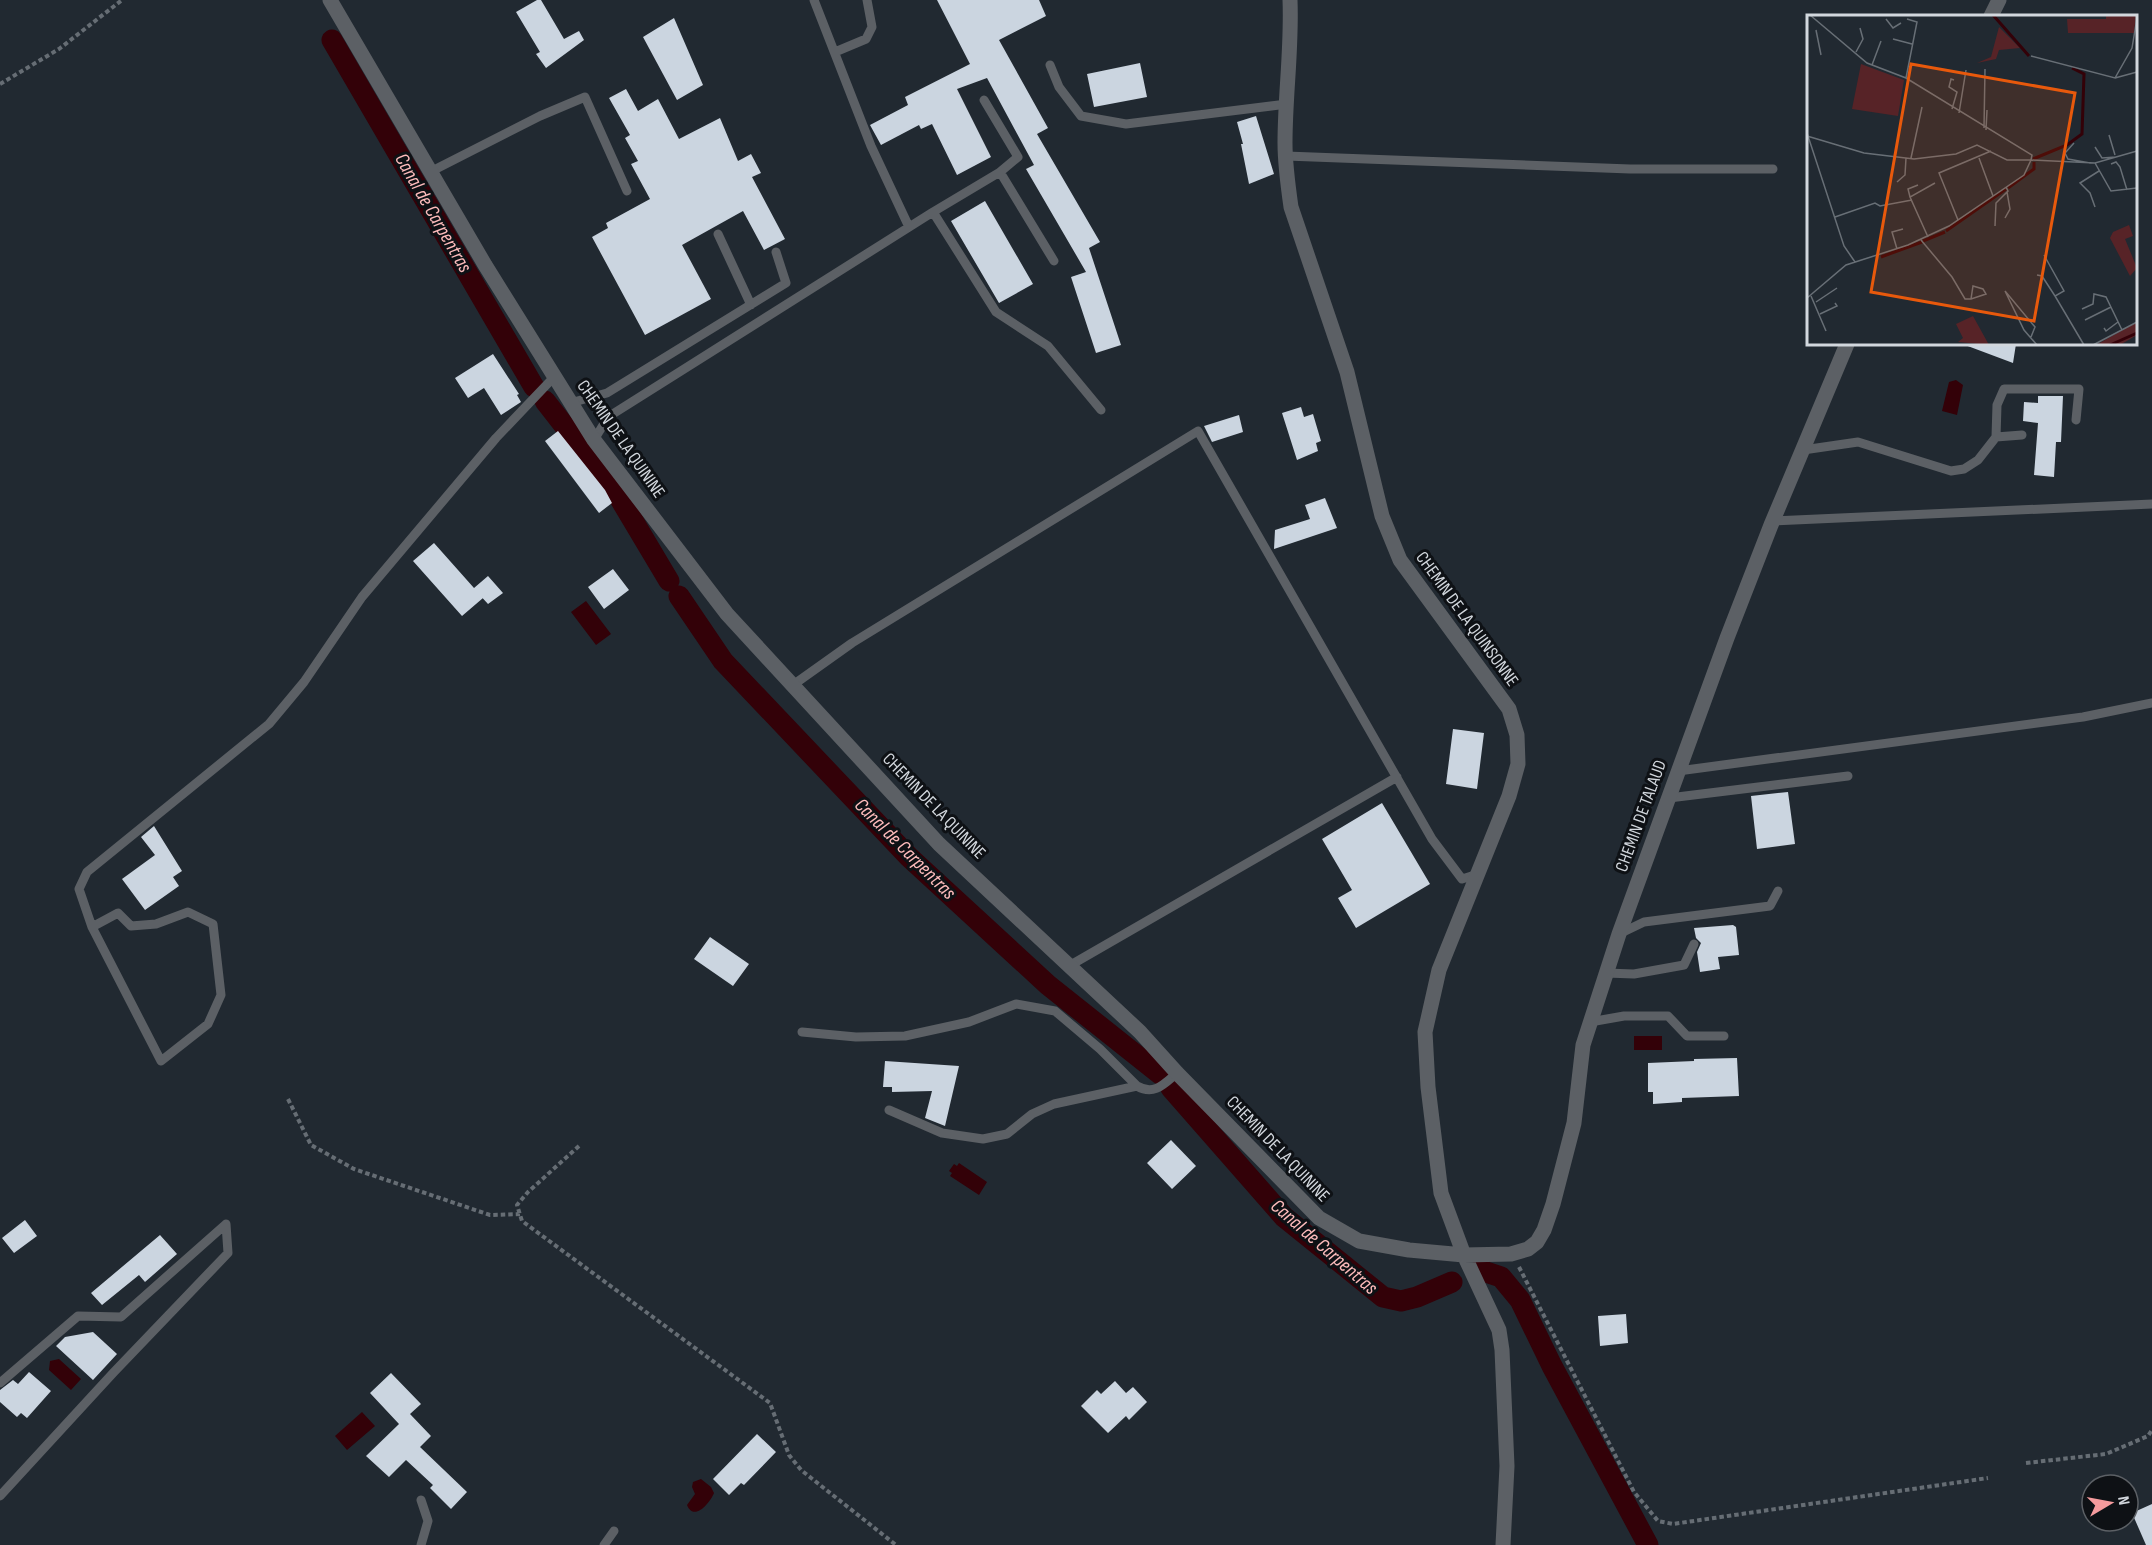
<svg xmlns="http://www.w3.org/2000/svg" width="2152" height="1545" font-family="'Sofia Sans Condensed',sans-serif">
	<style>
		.water { fill: #330108 }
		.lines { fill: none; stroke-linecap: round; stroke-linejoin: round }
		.canal { stroke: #330108; stroke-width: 21 }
		.building { fill: #cbd5e0 }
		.path { stroke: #666d74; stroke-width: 4; stroke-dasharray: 4.5 3; stroke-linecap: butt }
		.lane { stroke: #5c6065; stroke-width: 9 }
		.street { stroke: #5c6065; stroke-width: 15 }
		.labels { text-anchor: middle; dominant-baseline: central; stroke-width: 6; stroke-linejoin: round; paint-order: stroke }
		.street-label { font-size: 18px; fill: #d2d7dd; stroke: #0e1115 }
		.water-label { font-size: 20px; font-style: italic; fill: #fdbbbb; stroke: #0e1115 }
		.inset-river { fill: none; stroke: #330108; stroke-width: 3 }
		.inset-road { fill: none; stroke: #686f76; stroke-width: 1.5 }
		.view { fill: #e8590c; fill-opacity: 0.15; stroke: #e8590c; stroke-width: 3 }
		.inset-edge { fill: none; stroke: #d2d7dd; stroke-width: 3 }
	</style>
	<rect width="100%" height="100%" fill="#212931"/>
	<!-- water -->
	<path class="water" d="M1956,380L1963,385L1957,415L1942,411L1949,382Z
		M586,601L611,634L596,645L571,612Z
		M1634,1036H1662V1050H1634Z
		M959,1163L987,1182L979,1195L950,1176L952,1173L949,1171L954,1164L957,1166Z
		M59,1359L81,1379L71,1390L49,1370L50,1361Z
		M362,1412L375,1426L347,1450L335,1436Z
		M701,1479L711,1487L714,1493C710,1503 694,1522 687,1505L695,1494L692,1487L693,1482Z"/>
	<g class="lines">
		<!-- canal -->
		<path class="canal" d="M332,40L534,387
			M545,401L616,492L669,581
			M679,596L723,661L909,857L1048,985L1160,1074
			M1171,1088L1284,1217L1383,1297L1401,1301L1417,1297L1452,1282
			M1479,1271H1483L1501,1277L1520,1300L1552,1366L1648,1545"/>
	</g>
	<!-- building -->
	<path class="building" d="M537,0H541L564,39L579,31L584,40L546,68L536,54L540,52L516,12Z
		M937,0H1039L1046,16L999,40L1048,128L1037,134L1100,242L1089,248L1121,345L1096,353L1071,277L1086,272L1026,169L1034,165L987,78L957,89L991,157L957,175L932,124L921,129L919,125L881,145L870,125L908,105L905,97L970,64Z
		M674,18L703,85L677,100L643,37Z
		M1140,63L1147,97L1094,107L1087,74Z
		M626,89L638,111L658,99L679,139L720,118L738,161L751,154L761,173L752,177L785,239L764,250L743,211L682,245L711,299L645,335L592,237L608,228L606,223L650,199L631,164L638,161L625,138L630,135L609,98Z
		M1256,116L1274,174L1249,184L1241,144H1243L1237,122Z
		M985,201L1033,284L999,303L951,221Z
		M1966,344H2016L2013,363L1965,345Z
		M493,354L519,394L517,395L521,402L501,415L484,388L468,398L455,378Z
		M2038,396H2063L2061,442H2056L2054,477L2034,475L2038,423L2023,421L2024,402L2038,403Z
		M1301,407L1304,417L1313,414L1321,441L1316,443L1318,451L1297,460L1282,413Z
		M1239,415L1243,432L1212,442L1204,426Z
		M558,431L605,490L612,503L599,513L545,441Z
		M1325,498L1337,528L1274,549L1275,530L1310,519L1305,505Z
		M434,543L474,588L488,576L503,593L488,604L477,592L483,598L462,616L413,561Z
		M613,569L629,590L604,609L588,587Z
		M1453,729L1484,733L1477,789L1446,784Z
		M1788,792L1795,844L1757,849L1751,796Z
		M1382,803L1430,884L1356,928L1338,898L1352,890L1322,839Z
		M154,826L182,871L173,877L179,886L145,910L122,879L155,855L141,837Z
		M1733,925L1736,927L1739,955L1718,957L1720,969L1700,972L1697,952L1701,943L1696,938L1694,928Z
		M710,937L749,964L733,986L694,959Z
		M1737,1058L1739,1096L1682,1098V1102L1653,1104V1092H1648V1063L1694,1061V1059Z
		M885,1061L959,1066L945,1126L925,1118L932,1091L892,1092V1087H883Z
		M1171,1140L1196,1166L1172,1189L1147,1163Z
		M25,1220L37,1236L14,1253L2,1238Z
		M160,1235L177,1254L145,1282L139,1275L102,1305L91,1293Z
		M1626,1314L1628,1343L1600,1346L1598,1316Z
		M93,1332L117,1354L93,1380L56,1346L65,1337Z
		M29,1372L51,1391L27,1418L21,1413L17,1417L0,1402V1390L13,1380L18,1384Z
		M391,1373L421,1404L410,1414L431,1436L420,1447L467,1492L451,1509L430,1488L433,1485L406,1460L389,1477L366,1456L399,1424L370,1393Z
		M1115,1381L1126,1393L1133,1387L1147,1402L1129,1420L1126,1416L1108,1433L1081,1406L1097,1390L1101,1394Z
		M757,1434L776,1452L744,1485L741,1483L729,1495L713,1479Z
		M2152,1504V1545H2146L2132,1513Z"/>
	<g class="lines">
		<!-- path -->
		<path class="path" d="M0,84L59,49L122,0
			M288,1099L311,1145L354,1169L490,1215L520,1214
			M579,1146L528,1192L517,1205L522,1221L770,1403L789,1455L801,1470L896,1545
			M1519,1267L1634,1492L1658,1521L1673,1524L1988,1478
			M2026,1463L2106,1454L2148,1436L2152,1430"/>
		<!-- lane -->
		<path class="lane" d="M814,0L871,146L909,227
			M835,52L866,39L872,27L867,0
			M1050,65L1059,87L1081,116L1126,124L1287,104
			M984,100L1018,157L1000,172
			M1286,156L1630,169H1773
			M430,172L540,116L585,97L627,191
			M933,212L1000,172L1054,261
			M718,234L751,305
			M570,403L607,393L786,283L776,252
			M1996,437L2022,435
			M594,440L608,417L933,212L996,312L1048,346L1101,410
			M1803,450L1858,442L1951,471L1964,469L1978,460L1996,437L1997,405L2004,389H2079L2076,420
			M1773,521L2152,504
			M793,685L852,643L1198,431L1432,839L1462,879L1478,874
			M1678,771L2083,717L2152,703
			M1669,798L1848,776
			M92,927L118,913L131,926L156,924L188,912L213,924L221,995L208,1024L161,1061L92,927L79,889L87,872L269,724L304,682L362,597L496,438L554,377
			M1619,934L1644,922L1770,906L1778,891
			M1069,966L1397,777
			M1606,973L1634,974L1684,965L1694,944
			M1590,1022L1624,1016H1668L1687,1036H1724
			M802,1032L856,1037L905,1036L969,1022L1016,1004L1055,1011L1100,1049L1137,1086C1154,1096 1164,1084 1177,1073
			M889,1110L942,1133L983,1139L1007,1134L1032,1114L1054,1104L1137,1086
			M0,1383L78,1316L121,1317L226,1224
			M0,1496L114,1372L228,1253L226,1224
			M421,1500L428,1521L421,1545
			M604,1545L614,1531"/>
		<!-- street -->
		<path class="street" d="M330,0L485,265L594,440L727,614L939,844L1140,1032L1177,1073L1319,1218L1359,1241L1409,1250L1464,1255L1499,1330L1502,1350L1507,1466L1503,1545
			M1290,0C1292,48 1285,95 1285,143C1285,164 1288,186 1291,207L1347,372L1382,516L1400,560L1509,709L1517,735L1518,764L1509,796L1439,970L1425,1032L1428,1087L1441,1193L1464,1255L1511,1254L1528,1249L1537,1242L1544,1230L1553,1204L1574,1123L1583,1045L1619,934L1727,638L1771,525L1847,344
			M1991,16L1999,0"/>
	</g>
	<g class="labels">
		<!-- street labels -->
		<g class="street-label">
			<text transform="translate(621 439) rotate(55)">CHEMIN DE LA QUININE</text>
			<text transform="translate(1467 619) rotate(54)">CHEMIN DE LA QUINSONNE</text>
			<text transform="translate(934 806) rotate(46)">CHEMIN DE LA QUININE</text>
			<text transform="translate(1641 816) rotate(-70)">CHEMIN DE TALAUD</text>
			<text transform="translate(1278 1149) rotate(46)">CHEMIN DE LA QUININE</text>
		</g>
		<!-- water labels -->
		<g class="water-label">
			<text transform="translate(433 213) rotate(60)">Canal de Carpentras</text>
			<text transform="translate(905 849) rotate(45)">Canal de Carpentras</text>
			<text transform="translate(1324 1247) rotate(41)">Canal de Carpentras</text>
		</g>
	</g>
	<!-- overview -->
	<g transform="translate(1807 15)">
		<rect width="330" height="330" fill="#212931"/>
		<path d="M299,0H329L327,18H261L260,4H299ZM192,12L213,33L192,35L189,44L170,48L184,42ZM54,49L97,65L91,101L45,94ZM322,210L326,221L318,224L330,253L323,261L303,223L306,217ZM166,301L182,330L151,327L156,323L149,309ZM330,307V320L313,330H289Z" fill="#572327"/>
		<path class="inset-river" d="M186,0L222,41M226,144L260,130L275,119L277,59L265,53M201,173L227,154V147M139,216L199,174M116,226L138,217M74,242L115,227M303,330L330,318"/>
		<path class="inset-road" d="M79,4L86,13L94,8M9,15L14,40M86,24L105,29M49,37L56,24L53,13M224,41L308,63L325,33L330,3M65,50L74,26M99,63L110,7L100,4M308,63L330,57M145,94L150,77L142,72L144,64L147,65M152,98L159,55M177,113L178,54M179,115L180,95M0,118L37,231L48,247M302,120L308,140M0,121L57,138L107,144L149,139L170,130L200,145H224L225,140L99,63L60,48L3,0M267,128L258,138L261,144L283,148M288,132L295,143L309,142M104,143L115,92M172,143L186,181M288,148L304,176L330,173M304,149L309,147L313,152L320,175M90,167L98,160L99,143M103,182L101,174L111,170M288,192L283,178L273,168L292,156M28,202L68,188L73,191L105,185M198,203L203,194L200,177M151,205L132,158L184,136M188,211L189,188L201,176L199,172M121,222L103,182L128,168M114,225L145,262L158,284H164L179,279L176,274L166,271L164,284M90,234L85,217L96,214M237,240L257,276L248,281L277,330M230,260L235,261L248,281M198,276L217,315L230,330M198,276L228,312L224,322M4,281L19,316M0,283L39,250L101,230L142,211L217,160L224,145L288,148L330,136M9,287L30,273M275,294L286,289L287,279L299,282L315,315M13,299L30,291L28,288M278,305L304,292M297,313L299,316L311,307M286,330L330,307"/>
		<path class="view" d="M104,49L268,78L227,306L64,277Z"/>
		<rect width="330" height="330" class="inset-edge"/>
	</g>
	<!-- north arrow -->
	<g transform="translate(2110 1503) rotate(80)"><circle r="28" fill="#0e1115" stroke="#5c6065" stroke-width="1.5"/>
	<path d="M0-4.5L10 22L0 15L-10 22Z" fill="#f59b9d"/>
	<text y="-9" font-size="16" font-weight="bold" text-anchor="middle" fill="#d2d7dd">N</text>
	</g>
</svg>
